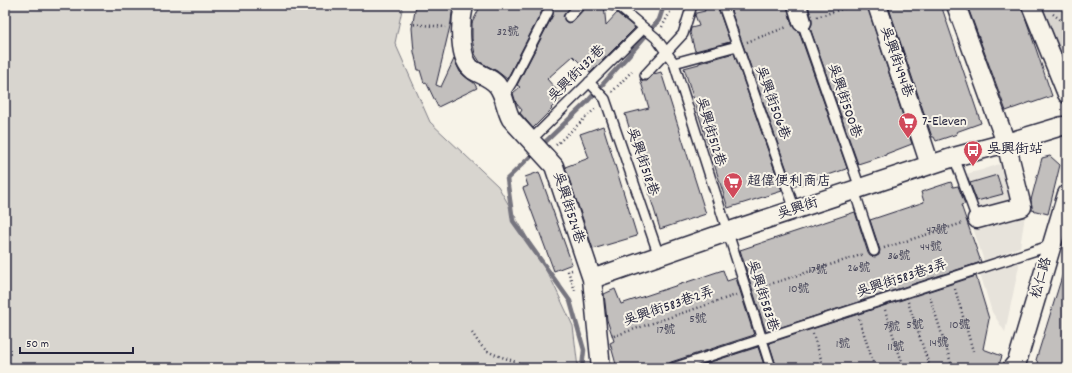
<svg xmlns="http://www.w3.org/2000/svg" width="1072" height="373" font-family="Dekko,'LXGW WenKai TC',sans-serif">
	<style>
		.built { fill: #e7e3db }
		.green { fill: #d8d5cf; stroke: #7d7c85 }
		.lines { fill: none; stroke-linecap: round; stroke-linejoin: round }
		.stream { stroke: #76747f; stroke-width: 4.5 }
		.building { fill: #c2bfbd; stroke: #22223b }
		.lane-casing { stroke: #22223b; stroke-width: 12 }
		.street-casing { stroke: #22223b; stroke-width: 21 }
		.path { stroke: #22223b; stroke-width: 2.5; stroke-dasharray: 1 3; stroke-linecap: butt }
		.lane { stroke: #f7f3e8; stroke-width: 9 }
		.street { stroke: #f7f3e8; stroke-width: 18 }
		.labels { text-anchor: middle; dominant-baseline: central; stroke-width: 4; stroke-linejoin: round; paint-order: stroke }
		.number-label { font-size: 12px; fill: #4a495c }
		.street-label { font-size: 14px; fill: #22223b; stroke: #f7f3e8 }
		.poi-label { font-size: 14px; fill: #22223b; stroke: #f7f3e8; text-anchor: start }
	</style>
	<rect width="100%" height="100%" fill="#f7f3e8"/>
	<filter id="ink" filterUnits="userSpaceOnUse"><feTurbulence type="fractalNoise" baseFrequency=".025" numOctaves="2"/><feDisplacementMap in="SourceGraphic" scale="8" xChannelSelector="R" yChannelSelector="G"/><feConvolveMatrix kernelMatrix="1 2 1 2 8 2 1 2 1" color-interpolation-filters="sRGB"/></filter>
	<g filter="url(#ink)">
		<!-- built -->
		<path class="built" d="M1017,158L1027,192L1024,222L1020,247L984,261L973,228L983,224L966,174L982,170Z
			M1020,261L1005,332L992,312L980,273Z"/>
		<!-- green -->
		<path class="green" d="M5,5H403L395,43L430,122L498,186L553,283L573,326L578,368H5Z
			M1040,5H1067V80Z"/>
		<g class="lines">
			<!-- stream -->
			<path class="stream" d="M541,146L586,103L636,47L659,20L664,5
				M536,151L507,179L513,221L570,301L584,350L582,368"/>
		</g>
		<!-- building -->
		<path class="building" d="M416,5H453L451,22L436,85L441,87L454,59L460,72L468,79L474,83L477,88L438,107L426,82L424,83L420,70H418L414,52L412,28Z
			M481,5H572L563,16L565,21L568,23L573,21L584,9L586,5H604L606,25L617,13L635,28L590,73L573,56L547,79L563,97L551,108L552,109L533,128L520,113L522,110L516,103L513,93L520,87L517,85L553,15V9L548,6L543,9L507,79L497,71L480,62L475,54L472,39V23Z
			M703,5H717L730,42L695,51L690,33L691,28L699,26L695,15L696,13L705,11Z
			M729,5H787L792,25L795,29L799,32L847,168L846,169L793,187Z
			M808,5H867L912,144L886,154V155L858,164L810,28L812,24V19Z
			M888,5H941L981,123L956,132L957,134L936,141L934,137H932Z
			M967,5H1021L1052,96L1032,103L1031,102L1006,111Z
			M734,53L782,191L728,208L684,68L699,64V63Z
			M661,72L706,214L660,229L625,114L649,108L640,79L643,81H647L654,74Z
			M603,126L637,236L593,249L565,167L589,158L580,134Z
			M1050,156L1060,165L1048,214L1032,210L1031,200L1042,158Z
			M539,172L572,264L554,271L523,188L528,186L525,177Z
			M997,175L1003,194L977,201L970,183Z
			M951,182L953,187L958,186L965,204L961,205L981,262L766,332L740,250L855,212L868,253L870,256L875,257L879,255L880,250L870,220L924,202L921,192Z
			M723,270L727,281L736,278L754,335L671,362L668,364L667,368H617L610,343L614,341L607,320L604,294L615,289L621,304Z
			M1064,270H1067V368H1043L1036,360Z
			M976,276L989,319L983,349L1002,356L998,368H777L769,343Z
			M758,347L765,368H692Z"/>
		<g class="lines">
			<defs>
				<path id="lane" d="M611,5L618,6L656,38L674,63L771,368
					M723,5L795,210
					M569,17L580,5
					M802,22L860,188
					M674,63L737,46
					M645,75L683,34L692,5
					M589,82L605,99L659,256
					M503,96L512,82L548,12
					M531,140L644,28
					M954,157L977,219
					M854,190L874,251
					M673,368L1052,245"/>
				<path id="street" d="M464,5C460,22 458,59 473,70C481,75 490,77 497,85C505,95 505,108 511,119L554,166L592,279L601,368
					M797,5L802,22
					M877,5L930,165
					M956,5L1006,143L1022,207L977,219
					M1031,5L1067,94
					M592,279L727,232L954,157L1006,143L1062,126H1067
					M1012,368L1017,362L1067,194"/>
			</defs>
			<!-- lane casing -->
			<use href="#lane" class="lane-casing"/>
			<!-- street casing -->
			<use href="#street" class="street-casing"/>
			<!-- path -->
			<path class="path" d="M1053,14L1067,25
				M817,17L854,5
				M410,24L446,27
				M662,27L674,5
				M747,42L787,27
				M612,92L634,69
				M556,145L596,108
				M884,248L963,223
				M572,270L568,271L576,293
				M758,288L864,254
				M955,289L973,351
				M930,297L952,366
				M908,302L930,368
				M885,310L904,368
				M859,319L875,368
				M472,333C476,338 480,346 486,350C498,358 514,358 524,368
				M813,334L824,368
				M614,336L736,295"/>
			<!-- lane -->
			<use href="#lane" class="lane"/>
			<!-- street -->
			<use href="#street" class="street"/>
		</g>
	</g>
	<!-- icons -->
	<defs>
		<symbol id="supermarket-pin" viewBox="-11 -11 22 30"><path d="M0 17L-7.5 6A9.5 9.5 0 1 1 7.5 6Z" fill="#d1495b" stroke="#f7f3e8"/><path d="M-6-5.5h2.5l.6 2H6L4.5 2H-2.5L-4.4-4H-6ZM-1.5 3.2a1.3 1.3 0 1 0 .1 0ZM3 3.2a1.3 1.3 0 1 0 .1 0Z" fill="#fff"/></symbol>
		<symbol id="bus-pin" viewBox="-11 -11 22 30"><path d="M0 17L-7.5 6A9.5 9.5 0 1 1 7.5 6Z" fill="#d1495b" stroke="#f7f3e8"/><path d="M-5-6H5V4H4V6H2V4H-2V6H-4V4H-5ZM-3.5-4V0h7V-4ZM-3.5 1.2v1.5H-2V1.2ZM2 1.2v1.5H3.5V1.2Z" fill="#fff"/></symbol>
	</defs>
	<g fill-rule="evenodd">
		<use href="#supermarket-pin" x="897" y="111" width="22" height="30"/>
		<use href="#bus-pin" x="962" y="139" width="22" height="30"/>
		<use href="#supermarket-pin" x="722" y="171" width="22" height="30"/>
	</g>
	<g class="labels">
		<!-- number labels -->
		<g class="number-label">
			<text x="508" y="32">32號</text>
			<text x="937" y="230">47號</text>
			<text x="931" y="247">44號</text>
			<text x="899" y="256">36號</text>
			<text x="859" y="268">26號</text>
			<text x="818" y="270">17號</text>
			<text x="799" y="289">10號</text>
			<text x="698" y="319">5號</text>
			<text x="915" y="325">5號</text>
			<text x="960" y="325">10號</text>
			<text x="892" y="327">7號</text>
			<text x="666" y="330">17號</text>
			<text x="939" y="343">14號</text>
			<text x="843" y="344">1號</text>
			<text x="896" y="347">11號</text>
		</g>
		<!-- street labels -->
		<g class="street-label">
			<text transform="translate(896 62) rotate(71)">吳興街494巷</text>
			<text transform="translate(577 74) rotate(-45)">吳興街432巷</text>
			<text transform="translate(844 101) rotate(71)">吳興街500巷</text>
			<text transform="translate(772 103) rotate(70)">吳興街506巷</text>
			<text transform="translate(710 132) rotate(73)">吳興街512巷</text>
			<text transform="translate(642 162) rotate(71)">吳興街518巷</text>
			<text transform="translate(568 208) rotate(72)">吳興街524巷</text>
			<text transform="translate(798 209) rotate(-18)">吳興街</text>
			<text transform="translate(1042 278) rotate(-74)">松仁路</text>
			<text transform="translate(902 279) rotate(-18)">吳興街583巷3弄</text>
			<text transform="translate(762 296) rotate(72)">吳興街583巷</text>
			<text transform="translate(669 307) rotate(-19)">吳興街583巷2弄</text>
		</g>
		<!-- poi labels -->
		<g class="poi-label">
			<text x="922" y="122">7-Eleven</text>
			<text x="987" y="150">吳興街站</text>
			<text x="747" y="182">超偉便利商店</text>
		</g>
	</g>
	<!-- margin -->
	<rect width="1072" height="373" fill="none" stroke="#f7f3e8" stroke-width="20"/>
	<rect x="10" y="10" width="1052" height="353" fill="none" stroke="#22223b" stroke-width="1.5" filter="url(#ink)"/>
	<!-- scale -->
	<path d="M20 347v6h113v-6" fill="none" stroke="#22223b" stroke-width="2"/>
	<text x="26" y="347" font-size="12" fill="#22223b" stroke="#f7f3e8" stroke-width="3" paint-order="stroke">50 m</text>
</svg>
